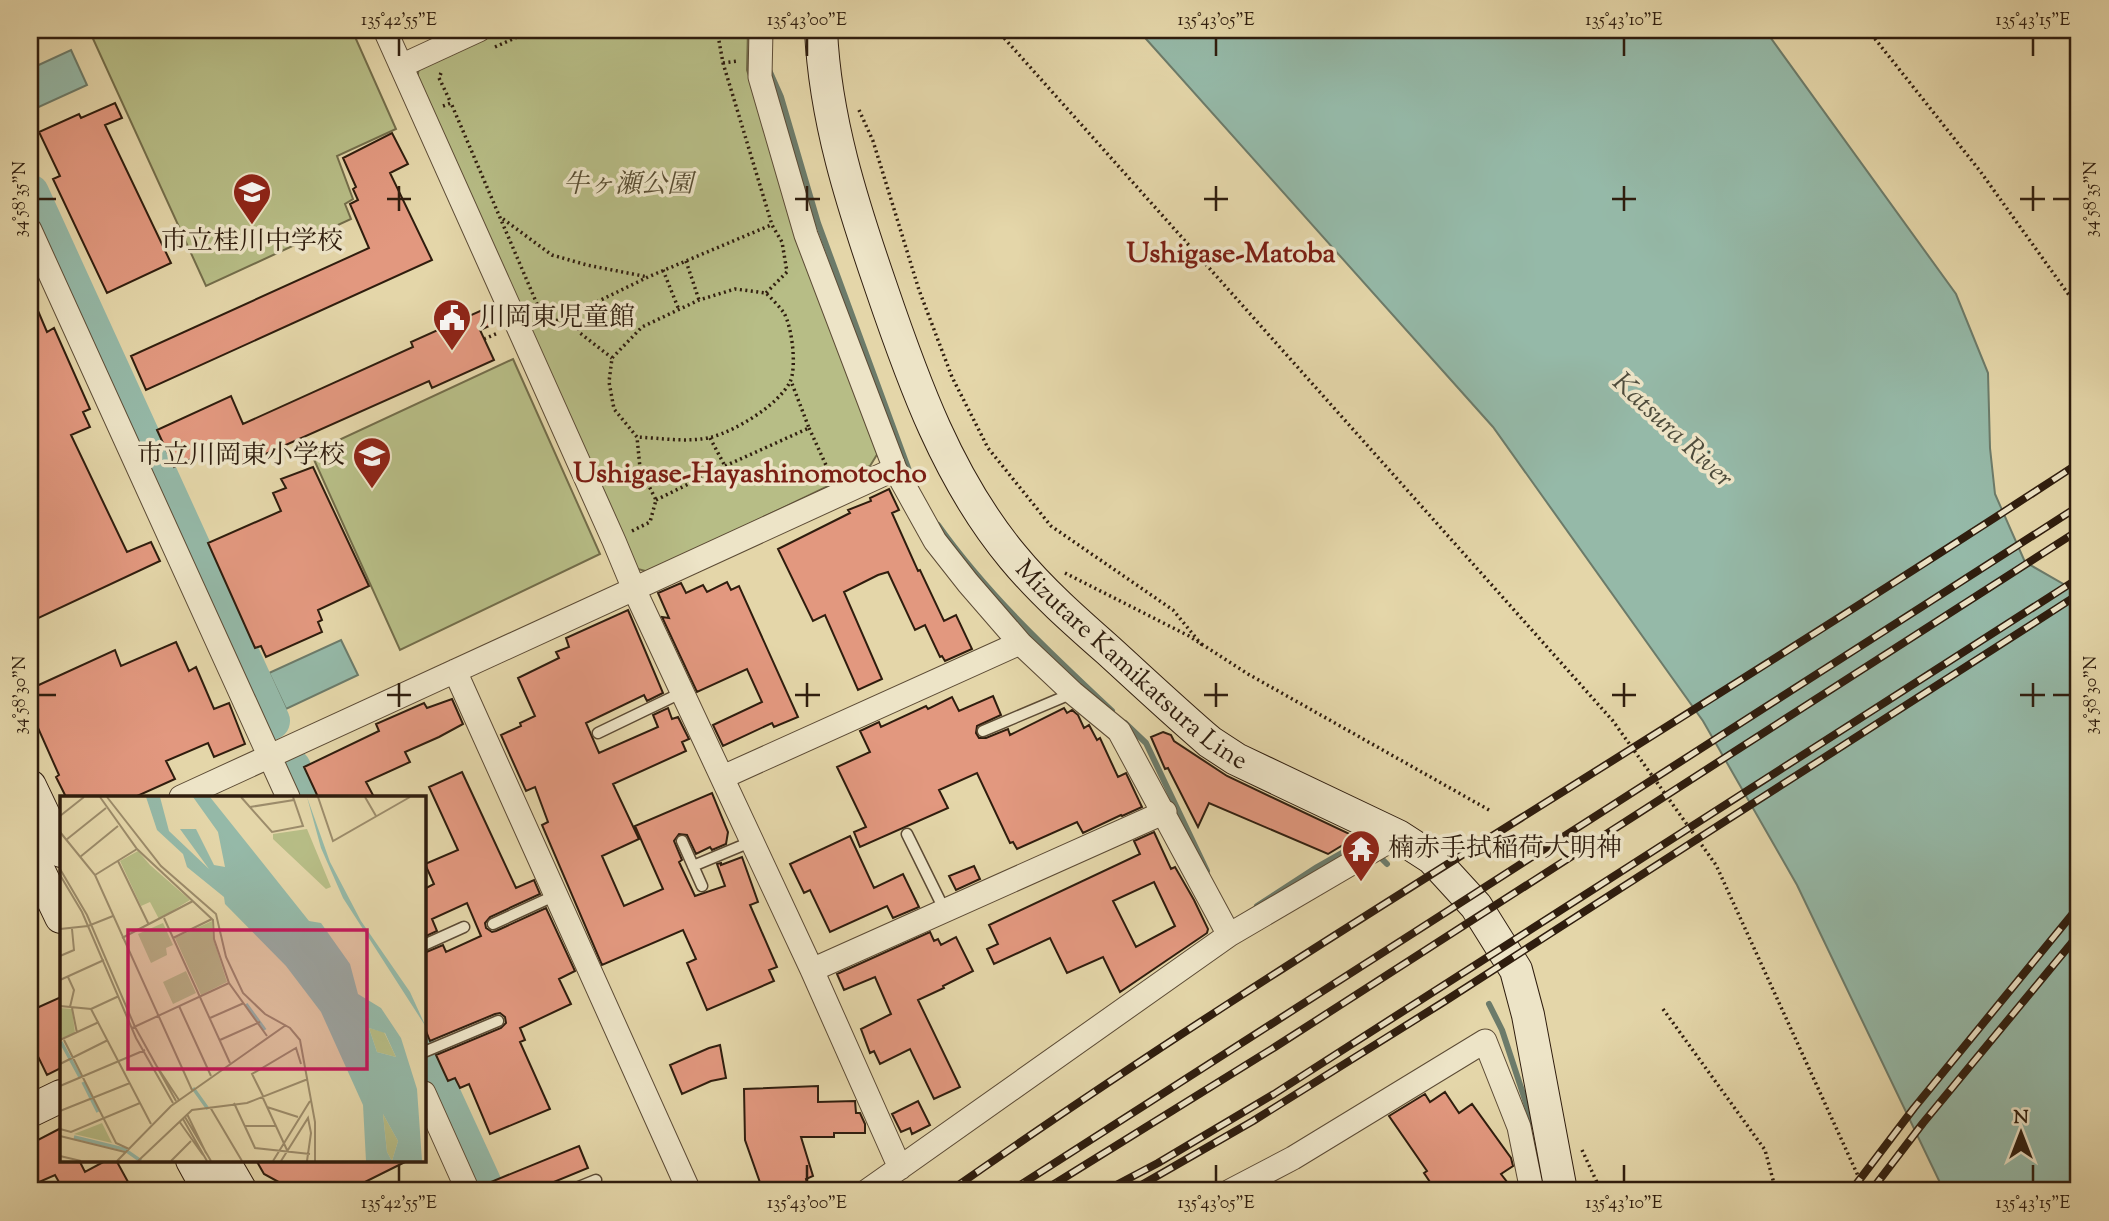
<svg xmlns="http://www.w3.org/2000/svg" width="2109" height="1221" font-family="'Sorts Mill Goudy','Noto Serif JP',serif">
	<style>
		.green { fill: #b7bd86; stroke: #736d4a; stroke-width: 2 }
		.water { fill: #95b9a8; stroke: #6c7b6a; stroke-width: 2 }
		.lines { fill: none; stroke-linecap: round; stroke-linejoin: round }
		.stream { stroke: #6c7b6a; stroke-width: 6 }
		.river { stroke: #95b9a8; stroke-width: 38 }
		.building { fill: #e2987f; stroke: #2f1d0e; stroke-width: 2; fill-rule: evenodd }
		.lane-casing { stroke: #5c4b35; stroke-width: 13 }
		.street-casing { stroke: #5c4b35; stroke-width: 25 }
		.secondary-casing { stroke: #2f1d0e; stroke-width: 34 }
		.path { stroke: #2f1d0e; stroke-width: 3.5; stroke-dasharray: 2 3.5; stroke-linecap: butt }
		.lane { stroke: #ede4c7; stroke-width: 10 }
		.street { stroke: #ede4c7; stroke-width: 23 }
		.secondary { stroke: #ede4c7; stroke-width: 32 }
		.rail-casing { stroke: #2f1d0e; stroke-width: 8 }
		.rail { stroke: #ede4c7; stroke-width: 5; stroke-dasharray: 16; stroke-linecap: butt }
		.ticks { fill: none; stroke: #2f1d0e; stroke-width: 2.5 }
		.labels { text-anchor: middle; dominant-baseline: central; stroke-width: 7; stroke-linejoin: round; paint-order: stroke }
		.park-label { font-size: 26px; font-style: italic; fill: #584d32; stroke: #ede4c7 }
		.poi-label { font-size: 26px; fill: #2f1d0e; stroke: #ede4c7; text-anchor: start }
		.street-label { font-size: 26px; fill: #2f1d0e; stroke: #ede4c7 }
		.neighbourhood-label { font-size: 28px; font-weight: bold; fill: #7a1f14; stroke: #ede4c7 }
		.water-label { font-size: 28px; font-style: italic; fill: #4e4c3c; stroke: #ede4c7 }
		.inset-river { fill: none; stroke: #95b9a8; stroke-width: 3.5 }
		.inset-road { fill: none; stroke: #9c8c6b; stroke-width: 2 }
		.view { fill: #c2185b; fill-opacity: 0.15; stroke: #c2185b; stroke-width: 3.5 }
		.inset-edge { fill: none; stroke: #2f1d0e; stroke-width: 3.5 }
		.neatline { fill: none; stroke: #2f1d0e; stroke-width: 2.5 }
		.ticks-label { font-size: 18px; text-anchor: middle; fill: #2f1d0e }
	</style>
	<rect width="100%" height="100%" fill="#e4d6a9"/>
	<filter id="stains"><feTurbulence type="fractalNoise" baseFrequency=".00286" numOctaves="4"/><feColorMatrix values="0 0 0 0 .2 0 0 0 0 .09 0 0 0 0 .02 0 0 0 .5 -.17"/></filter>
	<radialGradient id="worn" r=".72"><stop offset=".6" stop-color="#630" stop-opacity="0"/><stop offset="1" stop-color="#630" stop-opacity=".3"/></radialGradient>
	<!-- green -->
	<path class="green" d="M89,30H352L396,129L337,156L353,199L345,204L351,219L206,286Z
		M497,30H748L747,70L878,453L870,466L649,572L634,568L417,82L419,66Z
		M513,359L600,554L400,650L311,453Z"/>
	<!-- water -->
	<path class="water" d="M1138,30H1765L1956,294L1988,373L1990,448L1995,494L2025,562L2079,593V1191H1944L1797,885L1703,721L1493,427Z
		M71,50L87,85L30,111V69Z
		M341,640L358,675L286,709L269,673Z"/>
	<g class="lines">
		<!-- stream -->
		<path class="stream" d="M769,70L781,97L818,223L911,476
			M938,525C987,594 1050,653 1112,711
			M1125,723L1146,743L1207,871
			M1378,855L1387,864
			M1257,906L1317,867L1361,842L1369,848
			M1489,1004L1502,1030L1533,1124"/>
		<!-- river -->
		<path class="river" d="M30,193L271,721
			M292,768L305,797
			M424,1056L486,1191"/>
	</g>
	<!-- building -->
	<path class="building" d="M115,103L122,118L105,125L171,263L107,293L53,179L60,176L39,132L79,114L81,118Z
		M392,133L408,164L390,173L432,260L146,390L131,356L369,248L350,204L358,200L353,189L356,187L343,158Z
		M30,292L47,332L54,328L90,409L83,412L90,427L71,435L127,552L151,542L160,561L30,622Z
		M489,307L496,323L480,330L494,360L432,388L429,381L241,465L230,441L174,467L157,430L231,396L243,424L413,347L411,342Z
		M313,467L369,586L318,610L322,620L318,622L322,632L266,657L261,646L255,648L208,543L281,511L273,493L286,488L281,479Z
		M889,489L899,510L892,513L918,571L920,570L944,621L956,615L972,649L945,661L942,656L940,657L925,625L915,630L888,572L878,575L844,592L882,679L858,690L825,615L813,621L778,549L850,513L848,510L871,501L870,498Z
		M727,582L731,590L739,586L798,717L774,727L772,723L723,746L713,725L762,702L747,669L697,692L662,617L669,618L658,593L681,583L686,593L703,585L707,592Z
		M628,610L663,693L647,701L644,695L586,723L599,753L658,727L653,715L668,708L672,719L678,717L689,739L682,742L686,751L613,784L639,839L602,856L624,906L663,889L635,826L712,793L728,832L726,844L712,850L710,847L696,854L687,835L679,834L674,841L682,860L679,862L695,896L725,886L717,864L721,863V865L742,857L758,902L750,905L777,967L769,970L774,981L707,1010L687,963L696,959L683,930L602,965L542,825L548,822L535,787L526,791L501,735L521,726L520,723L535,716L518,678L559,658L556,652L569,647L566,638Z
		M176,642L189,671L196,667L214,709L229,703L245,744L214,757L208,743L166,761L175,779L135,797H66L56,777L59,775L30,710V689L115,650L121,666Z
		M993,696L1001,715L977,726L976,733L979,738H986L1008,729L1010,735L1064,708L1067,713L1072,710L1078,715L1084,728L1089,725L1097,740L1100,738L1118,777L1126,773L1142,807L1122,816L1121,815L1083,833L1077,822L1017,849L1013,842L1010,843L977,773L939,790L948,808L860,847L854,832L866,827L837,767L870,752L860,731L879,722L881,727L926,706L928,709L952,697L959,711Z
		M452,699L463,724L439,737L405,752L410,762L366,782L374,797H318L304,767L379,731L376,724L424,703L427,708Z
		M1163,732L1171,735L1174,741L1227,776L1356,837L1328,854L1209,803L1198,827L1168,768L1165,769L1151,737Z
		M462,772L516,888L534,880L540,894L490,917L485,923L486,928L492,932L496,931L546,908L575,971L559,979L571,1004L520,1028L525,1040L520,1042L550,1109L490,1134L469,1084L460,1088L455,1078L448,1081L436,1055L501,1028L506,1023L505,1017L500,1013L495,1014L430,1041L424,1026V953L443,945L446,952L481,936L467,903L432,919L437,931L424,937V889L434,884L425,864L458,850L429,787Z
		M1154,832L1171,869L1175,867L1194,900L1208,929L1207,933L1120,992L1103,957L1067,973L1050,938L994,964L987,949L998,944L989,925L1140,854L1134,841ZM1154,882L1175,926L1136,947L1113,901Z
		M850,836L874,888L903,874L919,907L893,918L887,906L830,932L810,890L804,893L790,864Z
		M974,866L980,879L956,890L949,876Z
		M930,932L934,941L938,939L941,945L956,937L973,971L943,986L944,988L918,1000L960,1087L934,1099L910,1049L880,1064L874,1051L870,1053L861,1029L891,1014L875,977L844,990L837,974Z
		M61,997V1068L47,1075L30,1040V1011Z
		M720,1045L726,1078L711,1081L682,1094L670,1065L709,1048Z
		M818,1086V1102L855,1101L856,1113H860L865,1124V1133H834V1137H801L813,1176L806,1179L810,1191H763L745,1140L744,1089Z
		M1445,1092L1459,1113L1472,1104L1511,1158L1513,1166L1501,1174L1514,1191H1436L1424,1173L1427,1171L1389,1116L1425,1094L1430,1102Z
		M918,1101L930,1125L912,1134L910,1128L901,1132L892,1114Z
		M61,1128V1160H79L85,1172L107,1160H116L133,1191H64L55,1175L30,1186V1144Z
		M579,1146L588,1168L532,1191H482L481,1186Z
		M256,1160H409L347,1191H295L264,1174Z"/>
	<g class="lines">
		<defs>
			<path id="lane" d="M983,731L1073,693
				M598,733L683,692
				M907,834L945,911
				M682,841L702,886
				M693,866L753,841
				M493,924L556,895
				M424,945L464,927
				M424,1052L498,1021
				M569,1191L596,1180"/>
			<path id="street" d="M385,30L614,541L634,589L812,970L900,1168
				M761,30L760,77L806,235L895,469L935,541L968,583L1020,643L1073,693L1119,731L1229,935
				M401,66L479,30
				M30,230L288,797
				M455,671L689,1191
				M723,777L1020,643
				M181,797L895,469
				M812,970L1165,812
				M424,1093L468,1191
				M867,1191L1229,935L1398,836
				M1230,1191L1293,1158L1485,1041L1519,1127L1532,1191"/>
			<g id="secondary">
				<path id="s1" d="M821,30C825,119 852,203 881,287C913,381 948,479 1013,557C1041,591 1075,621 1108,650C1142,681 1175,712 1210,742L1236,759L1398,836L1432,858L1476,906L1516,970L1528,1015L1561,1191"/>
				<path d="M30,786L61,851"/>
				<path d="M30,852L61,917"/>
				<path d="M30,1111L61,1096"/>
				<path d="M192,1160L209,1191"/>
				<path d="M223,1160L241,1191"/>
			</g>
		</defs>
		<!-- lane casing -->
		<use href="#lane" class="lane-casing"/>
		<!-- street casing -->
		<use href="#street" class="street-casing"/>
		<!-- secondary casing -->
		<use href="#secondary" class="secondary-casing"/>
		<!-- path -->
		<path class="path" d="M717,30L723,63L772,225L782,242L787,272L766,293
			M997,30L1613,721L1716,865L1865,1191
			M1868,30L1980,171L2079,309
			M495,47L533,30
			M723,63L738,61
			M441,73L439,78L451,103
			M443,106L451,103L546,325
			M859,110L873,141L919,290L952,377L988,448L1051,526L1173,610L1202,645
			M503,219L552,255L587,265L648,277
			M686,261L699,300
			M663,270L679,310
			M572,314L648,277L771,225
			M546,325L572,314L580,333L612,358
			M484,339L498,333
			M809,428L830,474
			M710,438L725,466
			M656,500L725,466L809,428L791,381
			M632,531L650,522L656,500L640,468L637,437L614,409L609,382L612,358L642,327L699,300L735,289L766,293C772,299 779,306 784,313C792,327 797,367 790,382C778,405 737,430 712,437C689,443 660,438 637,437
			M1065,573L1189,636L1248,674L1489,810
			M1663,1009L1765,1150L1776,1191
			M1582,1150L1601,1191"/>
		<!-- lane -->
		<use href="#lane" class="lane"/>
		<!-- street -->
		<use href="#street" class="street"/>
		<!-- secondary -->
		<use href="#secondary" class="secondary"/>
		<defs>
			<path id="rail" d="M950,1191C1136,1060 1328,939 1521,818C1708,701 1894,584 2079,463
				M1011,1191L2079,506
				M1043,1191L1275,1047L2079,530
				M1105,1191L1158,1163L1274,1094L2079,578
				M1131,1191L1253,1121L1442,1003L2079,594
				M1851,1191L1914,1108L2079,906
				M1871,1191L1923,1123L2079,934"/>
		</defs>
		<!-- rail casing -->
		<use href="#rail" class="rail-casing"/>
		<!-- rail -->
		<use href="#rail" class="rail"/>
	</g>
	<!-- ticks -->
	<path class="ticks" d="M399,38V56M807,38V56M1216,38V56M1624,38V56M2033,38V56M399,186V211M807,186V211M1216,186V211M1624,186V211M2033,186V211M38,199H56M387,199H411M795,199H820M1204,199H1228M1612,199H1636M2020,199H2045M2053,199H2070M399,683V707M807,683V707M1216,683V707M1624,683V707M2033,683V707M38,695H56M387,695H411M795,695H820M1204,695H1228M1612,695H1636M2020,695H2045M2053,695H2070M399,1165V1182M807,1165V1182M1216,1165V1182M1624,1165V1182M2033,1165V1182"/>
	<!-- icons -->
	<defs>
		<symbol id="school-pin" viewBox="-11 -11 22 30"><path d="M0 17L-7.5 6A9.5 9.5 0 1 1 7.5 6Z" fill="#8f2418" stroke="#ede4c7"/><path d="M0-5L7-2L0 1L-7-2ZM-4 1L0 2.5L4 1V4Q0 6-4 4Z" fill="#fff"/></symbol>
		<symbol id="civic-pin" viewBox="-11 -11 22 30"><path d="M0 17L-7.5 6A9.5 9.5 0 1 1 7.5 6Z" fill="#8f2418" stroke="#ede4c7"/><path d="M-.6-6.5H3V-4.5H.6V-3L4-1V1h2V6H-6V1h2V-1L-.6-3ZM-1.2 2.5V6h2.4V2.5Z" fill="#fff"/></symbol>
		<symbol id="temple-pin" viewBox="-11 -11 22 30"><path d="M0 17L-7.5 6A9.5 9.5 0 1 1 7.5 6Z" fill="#8f2418" stroke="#ede4c7"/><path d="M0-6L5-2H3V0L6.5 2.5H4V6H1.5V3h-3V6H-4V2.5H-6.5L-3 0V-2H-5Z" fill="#fff"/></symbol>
	</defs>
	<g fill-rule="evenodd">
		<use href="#school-pin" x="230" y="170" width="44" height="60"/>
		<use href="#civic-pin" x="430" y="296" width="44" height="60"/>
		<use href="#school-pin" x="350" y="434" width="44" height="60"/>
		<use href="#temple-pin" x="1339" y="827" width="44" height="60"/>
	</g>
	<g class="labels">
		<!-- park labels -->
		<g class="park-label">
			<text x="628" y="185">牛ヶ瀬公園</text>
		</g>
		<!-- poi labels -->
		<g class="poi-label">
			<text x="252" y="242" text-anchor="middle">市立桂川中学校</text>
			<text x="479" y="318">川岡東児童館</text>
			<text x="345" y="456" text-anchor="end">市立川岡東小学校</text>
			<text x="1388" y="849">楠赤手拭稲荷大明神</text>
		</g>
		<!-- street labels -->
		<g class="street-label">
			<text stroke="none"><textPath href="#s1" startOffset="728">Mizutare Kamikatsura Line</textPath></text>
		</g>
		<!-- neighbourhood labels -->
		<g class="neighbourhood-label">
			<text x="1231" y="255">Ushigase-Matoba</text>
			<text x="750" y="475">Ushigase-Hayashinomotocho</text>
		</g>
		<!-- water labels -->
		<g class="water-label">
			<text transform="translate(1672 431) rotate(43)">Katsura River</text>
		</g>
	</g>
	<!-- overview -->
	<g transform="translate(60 796)">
		<rect width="366" height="366" fill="#e4d6a9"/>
		<path d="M247,33L271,91L266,93L213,43V38ZM78,55L90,69L130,104L99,123L90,106L81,110L60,65ZM152,125L153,142L167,186L141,199L115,142ZM103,127L113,149L106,152L107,159L91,167L78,138ZM126,175L136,197L113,208L103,186ZM0,212L12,213L15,237L0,243ZM309,232L324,236L336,261L317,256ZM323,318L338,345L332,365L327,356ZM42,327L52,347L14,338Z" fill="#b7bd86"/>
		<path d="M86,1H100L109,35L149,73L120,33H136L154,69L165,71L158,36L133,1H150L249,125L261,127L290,168L298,198L321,212L341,242L357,293L362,365H306L303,309L261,216L226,170L165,108L164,101L127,71L123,58L97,34ZM309,232L325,237L336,261L317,256ZM323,318L338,345L332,365L327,356ZM247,1L270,66L301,125L350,196L366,231L283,102L261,52Z" fill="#95b9a8" fill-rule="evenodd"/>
		<path class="inset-river" d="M186,208L205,234M1,246L20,281M23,286L38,316M133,292L148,313M14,341L64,353L81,365"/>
		<path class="inset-road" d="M40,1L77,53L153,124L154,143L169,187L207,240M47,1L101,70L156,118L166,161L183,197L205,218L230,232L240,244L255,326V365M181,1L212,36L243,30L233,1M258,1L273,45L350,1M305,1L316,20M190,11L234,4M0,20L24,1M0,36L35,79L132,294M6,44L46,12M20,61L58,30M58,65L89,129M0,73L27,119L75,231L116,305M0,79L22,116L76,242L113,307M35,79L77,53M104,122L170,267M0,133L28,130L53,120M62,142L133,105M113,142L152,123M0,160L14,154L12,133M8,181L14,194L10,211M0,184L44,164M0,210L31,213L91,328M119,210L151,280M12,212L17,237M31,213L59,200M150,222L184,207M72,232L169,187M0,244L39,226M4,244L56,347L69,353M160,244L200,226M0,268L48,244M96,269L119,304M0,290L85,254M202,300L227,354M203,300L192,278L236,252L241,268M174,307L195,352L250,358M150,311L182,365M207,311L238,321M0,315L70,287M127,318L146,357M125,321L151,365M123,323L147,365M119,325L143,359M184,330H215M0,333L11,336L80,307M0,340L65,356M0,360L21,365M57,365L111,310L226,229M78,365L132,314L187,307L248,283M111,365L131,345M213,365L250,305M221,365L248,322L251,337L247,365"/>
		<path class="view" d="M68,134H307V273H68Z"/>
		<rect width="366" height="366" class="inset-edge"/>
	</g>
	<!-- margin -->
	<rect width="2109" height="1221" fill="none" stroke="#e4d6a9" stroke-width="77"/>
	<!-- north arrow -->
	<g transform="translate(2021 1133)" stroke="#ede4c7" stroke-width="5" paint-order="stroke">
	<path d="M0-5L12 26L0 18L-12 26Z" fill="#2f1d0e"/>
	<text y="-10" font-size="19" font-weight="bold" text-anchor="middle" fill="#2f1d0e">N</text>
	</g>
	<rect x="38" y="38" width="2032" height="1144" class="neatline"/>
	<g class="ticks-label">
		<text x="399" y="25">135°42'55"E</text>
		<text x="807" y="25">135°43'00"E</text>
		<text x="1216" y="25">135°43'05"E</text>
		<text x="1624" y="25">135°43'10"E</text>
		<text x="2033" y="25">135°43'15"E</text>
		<text transform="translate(19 199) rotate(-90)" y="6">34°58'35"N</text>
		<text transform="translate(2090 199) rotate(-90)" y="6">34°58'35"N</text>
		<text transform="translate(19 695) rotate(-90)" y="6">34°58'30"N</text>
		<text transform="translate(2090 695) rotate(-90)" y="6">34°58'30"N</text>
		<text x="399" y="1208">135°42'55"E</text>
		<text x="807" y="1208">135°43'00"E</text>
		<text x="1216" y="1208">135°43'05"E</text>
		<text x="1624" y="1208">135°43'10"E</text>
		<text x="2033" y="1208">135°43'15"E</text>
	</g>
	<rect width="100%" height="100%" filter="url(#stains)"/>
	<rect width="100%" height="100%" fill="url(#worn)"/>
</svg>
